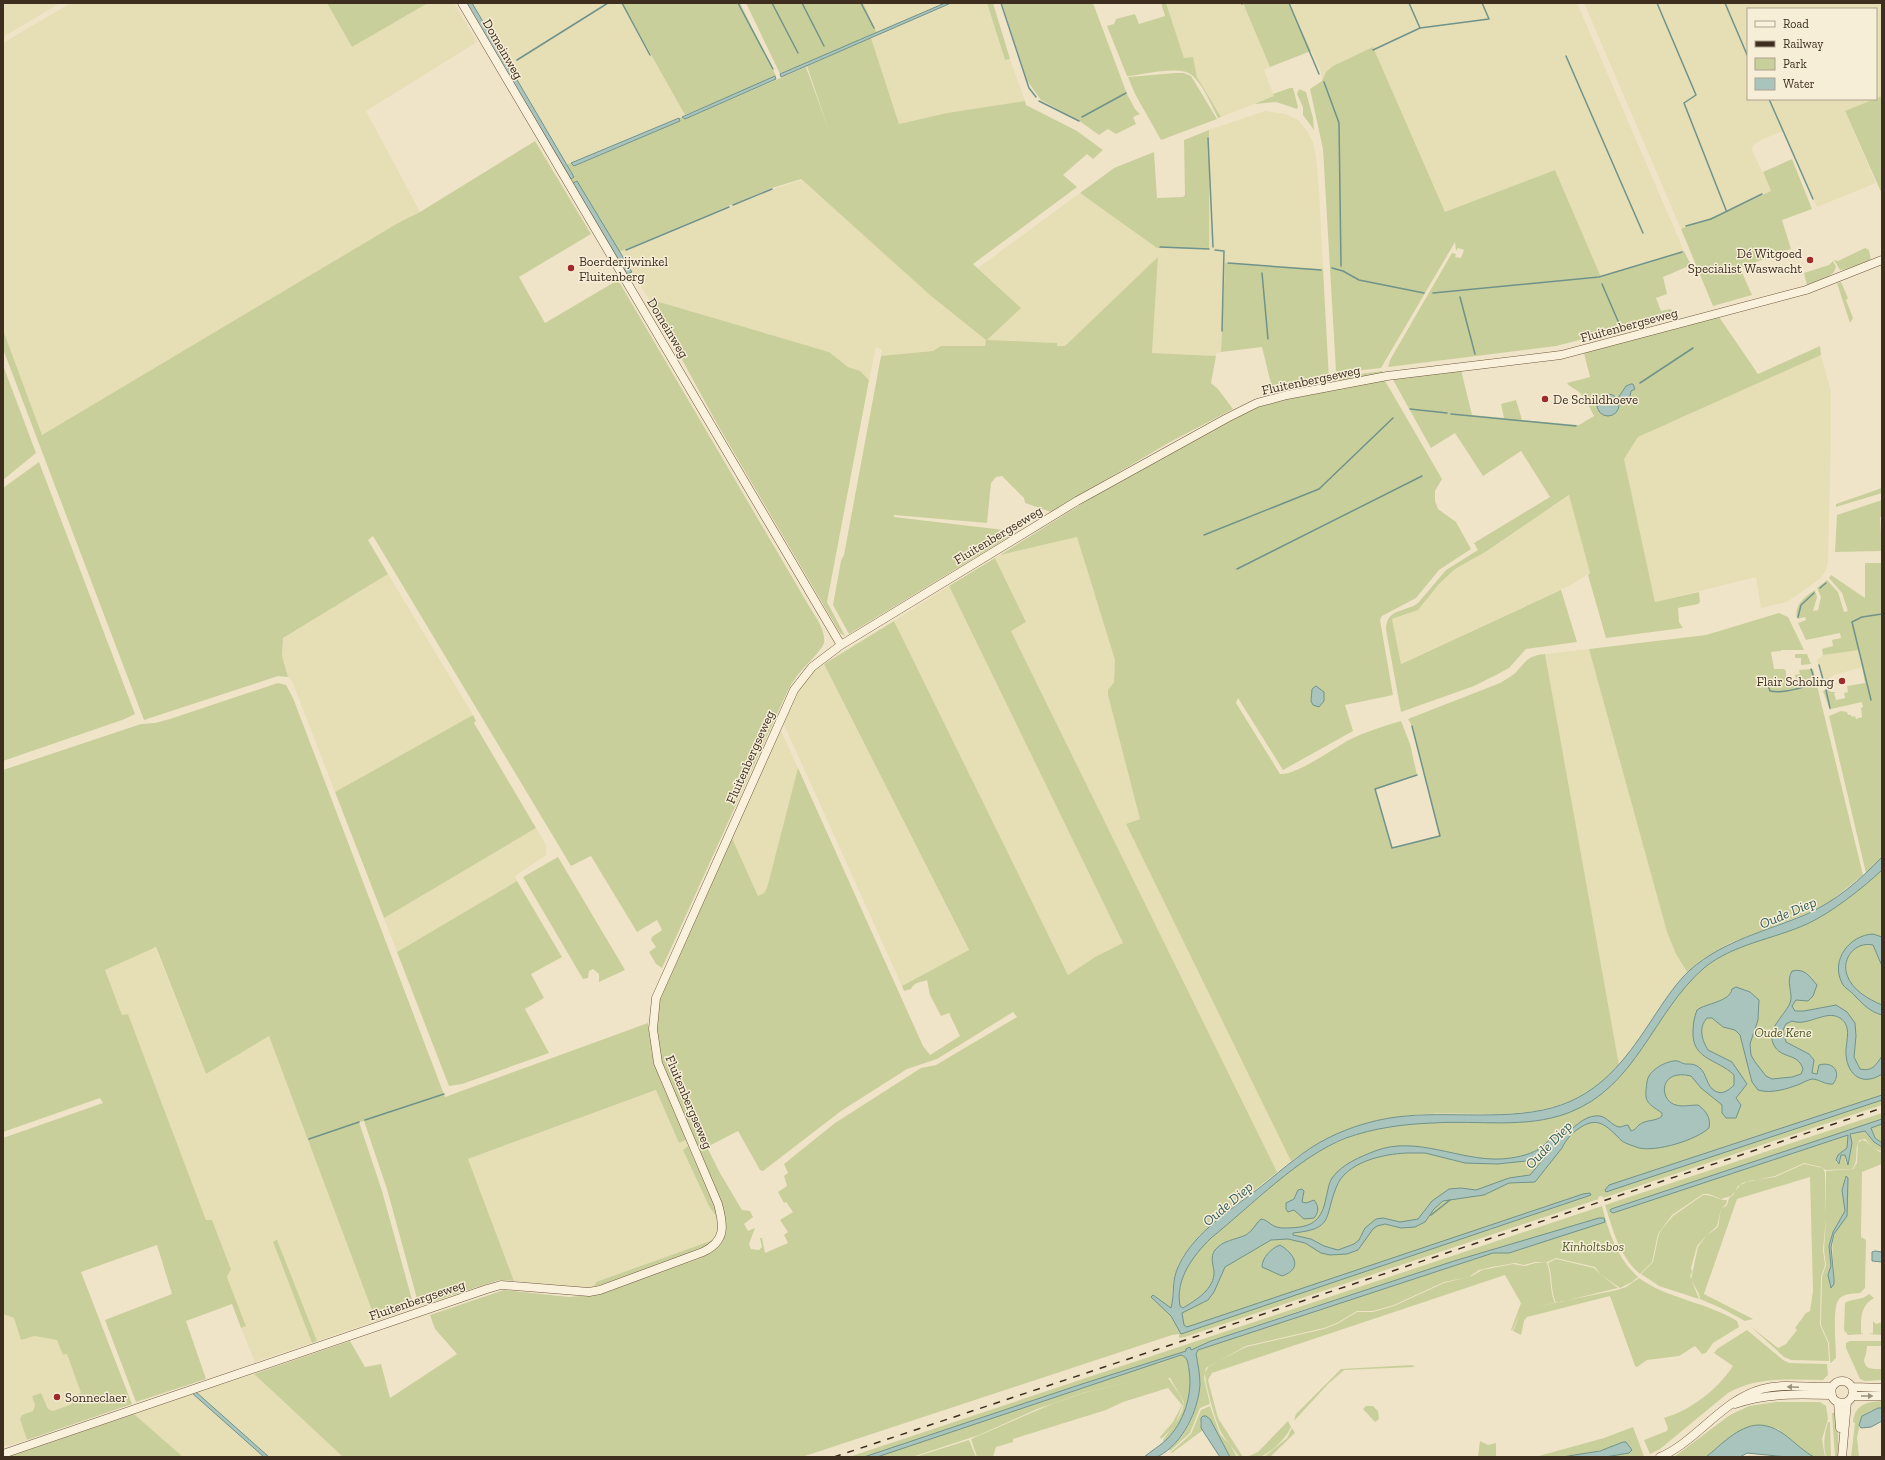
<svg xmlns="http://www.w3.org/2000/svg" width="1885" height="1460" font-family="'Zilla Slab',serif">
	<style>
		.farmland { fill: #e6deb5 }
		.green { fill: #c9cf9b; fill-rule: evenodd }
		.water { fill: #a9c4bc; stroke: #6f938a; fill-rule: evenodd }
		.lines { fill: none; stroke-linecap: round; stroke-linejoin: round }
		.stream { stroke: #6f938a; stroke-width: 1.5 }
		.secondary-casing { stroke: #6f573f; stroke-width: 9 }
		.secondary { stroke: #faf1dc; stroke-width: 8 }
		.rail { stroke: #3d2e20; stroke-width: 1.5; stroke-dasharray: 7 7; stroke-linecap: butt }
		.oneway { fill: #9c907e }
		.poi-dot { fill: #9e2a2b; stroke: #f7eed8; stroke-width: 1.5 }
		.labels { text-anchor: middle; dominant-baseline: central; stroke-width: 3; stroke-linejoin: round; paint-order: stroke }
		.street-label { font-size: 13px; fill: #3d2e20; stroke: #f7eed8 }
		.poi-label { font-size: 13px; fill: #3d2e20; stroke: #f7eed8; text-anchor: start }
		.park-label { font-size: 13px; font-style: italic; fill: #4d5a26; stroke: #f7eed8 }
		.water-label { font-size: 14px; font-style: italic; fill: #2f5d5a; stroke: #f7eed8 }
	</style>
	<rect width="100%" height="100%" fill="#f0e4c8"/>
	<!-- farmland -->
	<path class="farmland" d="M3,3H60L3,37Z
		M71,3H327L352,47L428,3H454L477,42L366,111L420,212L398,223L42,435L3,330V43Z
		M472,3H622L685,115L567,164Z
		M863,3H945L877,33Z
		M951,3H987L1005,60L1010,59L1025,101L947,113L899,124L871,38Z
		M1166,3H1243L1270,67L1264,70L1274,96L1221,117L1197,77L1193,57L1184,58Z
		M1289,3H1577L1684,251L1601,277L1555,170L1445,212L1373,48L1333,66L1326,72L1322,81L1321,72Z
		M1584,3H1882V96L1876,99V9H1748V99H1875L1845,112L1876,183L1817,207L1783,131L1763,139L1753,145L1752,150L1771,191L1726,212L1681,229Z
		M1265,111L1286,114L1299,121L1307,131L1313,142L1316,157L1319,191L1323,269L1225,263L1221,352L1216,353V356L1152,353L1158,258L1065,346H1057V343L987,341L985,346H941L933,351L881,356L882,350L876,347L869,380L860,371L848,367L829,352L649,299L619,252L773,189L801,180L936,299L1021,308L978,268L1080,193L1157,248L1209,249V130Z
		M1821,355L1831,392V436L1828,561L1826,570L1821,578L1787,602L1761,608L1756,577L1655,602L1624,459L1638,437Z
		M1570,495L1590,573L1569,586L1400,664L1392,619L1408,614L1455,569L1487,551Z
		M1077,537L1115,660L1114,682L1110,686L1125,758L1140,819L1126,824L1288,1153L1291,1161L1277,1172L1011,631L1026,622L995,558L1000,555Z
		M388,574L473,715L335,792L292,681L288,677L282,656L283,638Z
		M949,586L1123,943L1095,957L1068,975L894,621Z
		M1589,649L1667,932L1676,954L1687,972L1672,989L1636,1044L1619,1065L1545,654Z
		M1859,649L1863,667L1834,675L1829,679L1823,680L1817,660L1823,655Z
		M824,664L969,951L902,986L782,720L791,698L809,674Z
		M778,728L781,731L798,768L767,888L764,893L758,896L731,836Z
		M536,828L546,845V855L515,876L517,881L397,952L384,918Z
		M155,947L206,1074L269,1035L376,1321L317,1341L277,1241L273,1242L312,1343L255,1362L241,1328L244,1327L245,1322L227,1277L231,1268L212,1220H206L128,1014L122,1015L105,970Z
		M657,1090L679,1143L686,1140L688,1146L683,1150L719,1220L716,1239L596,1282L594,1287L586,1289L514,1281L468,1159Z
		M3,1314L14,1318L34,1336L57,1340L63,1355L67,1354L81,1393L72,1404L53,1411L48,1409L41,1393L32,1396L35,1405L33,1411L22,1415L20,1419L27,1440L3,1447Z
		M254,1374L264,1384L343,1457H269L196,1392Z
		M192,1393L264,1457H183L134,1414Z"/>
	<!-- green -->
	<path class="green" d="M327,3H428L352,47Z
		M622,3H740L776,76L685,115Z
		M746,3H863L877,33L780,74Z
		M987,3H993L1010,59L1005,60Z
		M1002,3H1093L1127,94L1135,109L1140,114L1133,117L1136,124L1116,134L1108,129L1099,135L1081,122L1041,100L1035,92L1027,80L1017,50Z
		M1161,3H1166L1184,58L1193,57L1197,77L1221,117L1218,118C1211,105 1204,86 1193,76C1182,64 1143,75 1127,76L1107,26L1114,24L1116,19L1135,14L1139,24L1165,16Z
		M1243,3H1289L1311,51L1270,67Z
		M871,38L899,124L947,113L1025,101L1026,105L1077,131L1103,150L1093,159L1087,154L1063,175L1077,187L973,264L1021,308L987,340L1057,343V346H1065L1158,257L1152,353L1216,356L1211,383L1218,389L1233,409L1170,442L1051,512L1025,503L1024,498L1002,476L996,477L991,483L987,523L894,515V517L1004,530L1012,531L1015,533L849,634L833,605L841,561L844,555L881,356L933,351L941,346H985L986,340L930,295L801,179L772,188L619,252L577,181L573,183L571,179L574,177L567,164L571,163L575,166L680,121L679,118L682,117L685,119L806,67L828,128L807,66Z
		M1373,47L1445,212L1555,170L1601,277L1684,251L1691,265L1663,277L1667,294L1656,298L1661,311L1670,309L1675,311L1677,315L1556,346L1388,367L1390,360L1452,253L1456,254L1455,257L1461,258L1464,250L1458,248L1456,251L1455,242L1381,368L1338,373L1336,371L1323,149L1310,89L1322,81L1326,72L1333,66Z
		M1175,73H1184L1191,76L1217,119L1161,140L1135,94L1128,77Z
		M1290,88H1293L1298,107L1297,109L1276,102L1254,104L1274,96L1273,94Z
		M1299,89L1306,92L1313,118L1314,130L1303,115V107L1297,94Z
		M1882,96V194L1845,111Z
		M1209,130V249L1157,248L1080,193L1114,168L1154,152L1157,198L1183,197L1185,195L1184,140Z
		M535,141L591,234L519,277L545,323L618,280L809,606C815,616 826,630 824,643C821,652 801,669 795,679C790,685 787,693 783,701L662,968L656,964L649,952L656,947L651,940L652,937L662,930L657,920L637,932L591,856L571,866L373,536L368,540L388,574L283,638L282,656L288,677L278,676L144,720L3,349V330L42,435L398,223L420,212Z
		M1792,159L1812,209L1782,220L1791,249L1740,268L1752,295L1713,306L1681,229L1726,212L1771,191L1763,172Z
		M1865,248L1869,250L1871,261L1849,271L1848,269L1840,270L1834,260L1838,261Z
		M1833,261L1836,267L1834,272L1828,277L1808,286L1807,285L1804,273L1829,265Z
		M1225,263L1323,269L1329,380L1273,392L1262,347L1221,352Z
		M1841,282L1848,298L1846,300L1853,318L1850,323L1837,283Z
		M649,299L829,352L848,367L860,371L869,380L827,602L845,636L840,633L716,422Z
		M1719,317L1758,374L1820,346L1821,355L1638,437L1624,459L1655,602L1699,592L1700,602L1698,604L1678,608L1679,622L1683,628L1606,638L1588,575L1590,573L1569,495L1487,551L1455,569L1439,584L1418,610L1392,619L1401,664L1561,590L1577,642L1526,649L1509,668L1498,674L1474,686L1401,712L1386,630C1386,608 1404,613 1418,603L1446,570L1478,550L1474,543L1550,497L1521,451L1483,476L1455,433L1431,448L1392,378L1461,370L1472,415L1504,418L1501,404L1516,400L1522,420L1579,425L1594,416C1590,408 1586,400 1580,393C1577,389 1570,388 1567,383L1590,377L1584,353ZM1633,384L1635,388L1631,391V395L1624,400L1618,398L1626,387ZM1607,394L1617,400L1619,407L1610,416L1603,414L1597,409Z
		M3,365L36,453L3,480Z
		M1383,371L1382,374L1341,381L1336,377Z
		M1384,379L1442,479L1435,491V501L1438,509L1456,522L1471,549L1439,570L1416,598L1382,616L1380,620L1393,695L1345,705L1353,731L1283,770L1238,698L1236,703L1280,774C1295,776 1334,748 1349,740C1365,732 1383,726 1401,721L1410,744L1417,775L1375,790L1392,848L1440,835L1412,726L1408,719L1500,683C1505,680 1510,677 1514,674C1527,662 1525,656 1545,654L1619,1065C1555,1135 1484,1106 1402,1116C1362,1121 1324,1137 1291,1161L1126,824L1140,819L1108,695V690L1114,682L1115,660L1077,537L1000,555L1096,495L1243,413L1271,401ZM1324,692V701L1313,705L1311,701V693Z
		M39,462L135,714L125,719L3,761V488Z
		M1882,488V493L1836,507V504L1839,503Z
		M1882,500V517H1880L1882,551L1835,552L1837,515Z
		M995,558L1026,622L1011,631L1277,1172C1247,1199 1199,1226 1180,1262C1173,1275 1172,1293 1172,1307L1170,1308L1153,1295L1151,1297L1167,1310L1179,1330V1294L1184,1259L1300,1157L1345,1139L1379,1126L1526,1116L1574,1102L1617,1071L1704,962L1816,913L1858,884L1882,861V1105L1603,1198L1602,1196L1598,1197L1599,1199L1185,1337L1179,1338V1334L1172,1335L802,1457H343L254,1374L350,1341L365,1367L381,1364L390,1398L457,1354L435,1329L430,1315L504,1290L569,1297L591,1295L698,1259C724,1247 730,1239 723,1210L661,1064L656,1029L660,998L731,836L758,896L764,893L767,888L798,768L923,1046L930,1055L960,1036L949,1013L941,1016L930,995L927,980C920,983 915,981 911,989L904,991L902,986L969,950L824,664L894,621L1068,975L1095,957L1123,943L949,586ZM1013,1012L1017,1017L936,1065L921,1068L835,1123L784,1164L788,1173L784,1176L787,1186L778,1192L784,1203L786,1202L793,1212L780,1220L788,1232L784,1235L788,1243L765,1253L762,1238H760L762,1247L759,1250L751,1249L749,1244L755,1228L748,1231L744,1224L753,1217L750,1211L742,1210L720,1173L707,1147L738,1131L760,1170L763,1171L841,1111L907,1069L937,1059Z
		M1865,563H1882V857L1866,873L1829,716L1841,711L1847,712L1848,715H1851L1852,717L1855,716L1856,719L1862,717L1861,708L1863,707L1862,702L1831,709L1830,710L1823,691L1827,689L1831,692H1837L1834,693L1836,700L1845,698L1844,693L1848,692L1847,686L1865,683L1859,650L1823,655L1822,649L1833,646L1832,640L1841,638L1840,633L1806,640L1798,623L1806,620L1805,617L1797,619C1794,605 1804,597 1815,590L1817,597L1813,611L1818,610L1821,597L1817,588L1827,580L1838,592L1844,612L1848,611L1842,593L1829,578L1831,575L1865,598Z
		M1779,613L1788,617L1804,650H1781V651L1771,652L1774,669H1784L1786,671V678L1791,680L1792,684L1797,683L1795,675L1800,674L1799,670L1813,669L1863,875L1827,904L1808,913L1730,943L1703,959L1687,972L1676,954L1667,932L1589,649L1706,635Z
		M1795,654H1807L1811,664L1801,665V658H1795Z
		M278,683L286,685L293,698L445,1097L648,1023L652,1054L660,1079L686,1140L679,1143L656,1090L468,1159L514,1281L499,1280L419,1306L387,1189L364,1121L359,1122L382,1191L414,1307L376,1321L269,1036L206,1074L156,947L105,970L122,1015L128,1014L206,1220H212L231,1269L227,1277L246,1326L241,1328L232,1304L186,1321L206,1379L136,1402L105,1320L172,1294L157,1245L81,1272L132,1404L27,1440L20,1419L22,1415L33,1411L35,1405L32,1396L41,1393L48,1409L53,1411L72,1404L70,1397L81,1393L67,1354L63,1355L57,1340L34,1336L21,1340L14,1318L3,1314V1138L103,1103L100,1098L3,1132V770L141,724L155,723L170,719Z
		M473,715L476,721L474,723L536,828L384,918L335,792Z
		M558,857L625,970L599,982V974L593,969L589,971L588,978L583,979L523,877Z
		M517,881L562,957L531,974L544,998L525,1009L549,1053L462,1084L449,1086L397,952Z
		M1882,1113V1119L1611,1209L1613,1212L1848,1135L1847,1148C1843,1153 1835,1155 1836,1163L1840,1162L1841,1155H1845L1846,1164L1852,1143L1850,1134L1865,1131L1874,1142L1882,1147V1152L1874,1148L1865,1139L1860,1140C1853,1148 1860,1161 1852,1169L1826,1170L1821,1167L1804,1163L1775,1176L1742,1183L1731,1196L1721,1199L1709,1194H1703L1672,1215L1658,1234L1652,1262L1640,1274C1619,1256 1613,1230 1605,1205Z
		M1882,1124V1143L1875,1138L1871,1128Z
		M1862,1140C1869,1141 1874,1150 1882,1153V1164L1862,1172L1861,1237L1866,1240L1865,1288L1860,1293C1852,1294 1845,1293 1839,1299C1832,1307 1836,1346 1836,1358L1831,1363L1830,1361L1829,1343L1821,1325L1822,1277L1826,1265L1824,1250L1826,1217V1171L1853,1169L1857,1163L1858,1143ZM1845,1177L1848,1178L1846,1218C1825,1237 1835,1258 1834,1282L1831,1287L1828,1275L1831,1268L1829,1249L1832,1234L1845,1211L1842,1190Z
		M688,1146L719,1217V1220L709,1206L683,1150Z
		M1804,1164L1823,1168L1825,1173L1826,1217L1823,1250L1825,1265L1821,1277L1820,1325L1828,1343L1829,1361L1791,1360L1784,1357L1750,1326L1778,1348L1786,1344L1797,1330L1795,1328L1806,1313L1810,1311L1813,1291L1810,1177L1737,1199L1704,1294L1753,1319L1745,1321L1723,1309L1700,1299L1699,1294L1691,1279L1698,1247L1706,1236L1718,1227L1721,1209L1727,1205L1729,1198L1733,1195L1738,1186L1749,1181L1775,1177Z
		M1703,1195C1712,1194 1717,1200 1727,1200L1726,1204L1721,1209L1717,1226L1705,1237L1697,1246L1691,1268L1692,1272L1690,1276L1699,1299L1659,1286L1641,1274L1653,1262L1659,1234L1662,1229L1673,1216Z
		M1602,1206C1609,1233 1617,1258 1638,1277L1632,1282L1620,1288L1600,1274L1595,1267L1556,1258L1545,1263L1535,1262L1524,1265L1515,1263L1492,1267L1479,1270L1469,1277L1444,1282L1394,1305L1373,1311H1357L1337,1323L1324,1328L1246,1346L1206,1368L1204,1378L1210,1404L1200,1408L1190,1433L1170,1451L1169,1449C1198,1426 1202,1388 1196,1354L1198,1350L1493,1253H1509L1592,1225L1600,1218L1532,1239L1488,1251L1303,1310L1211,1341L1191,1350L1190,1348L1186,1349V1351L1082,1384L864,1457H849Z
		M716,1239L711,1244L642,1271L594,1287L596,1282Z
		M277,1240L279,1245L317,1341L312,1343L273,1242Z
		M1556,1259L1594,1268L1600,1274L1618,1288L1556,1303C1550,1289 1553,1276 1548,1263Z
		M1535,1263H1547C1552,1276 1549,1290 1555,1303L1530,1308L1617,1290L1626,1287L1639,1278C1668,1299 1706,1302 1737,1321L1739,1327L1713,1343L1706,1353L1702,1354L1695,1346L1679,1356L1647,1360L1637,1367L1635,1366L1610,1296L1527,1317L1524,1321L1521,1335L1513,1331L1520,1314L1527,1309L1520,1314L1512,1331L1511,1330L1521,1303L1505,1275L1212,1373L1208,1380L1218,1418L1243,1457H1239C1234,1448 1227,1442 1222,1434C1216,1424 1205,1384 1205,1373L1209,1366L1246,1347L1324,1329L1337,1324L1357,1312H1373L1394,1306L1444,1283L1472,1276L1482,1270L1513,1264L1525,1266Z
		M1869,1294L1874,1298C1860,1306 1861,1318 1861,1333L1864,1334L1848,1335L1844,1330L1845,1303C1852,1298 1861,1301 1869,1294Z
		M1873,1321L1876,1324L1882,1322V1335L1869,1334L1873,1333Z
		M1747,1330L1783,1360L1789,1363L1827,1364L1828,1375L1823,1380C1790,1380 1758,1376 1728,1393L1660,1449L1650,1454L1644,1440L1667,1431L1668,1428L1664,1418C1691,1410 1717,1390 1733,1366L1714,1353L1717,1349Z
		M1850,1341H1882V1345L1880,1346H1867L1866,1354L1864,1360C1865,1370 1873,1369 1882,1369V1380L1865,1381L1860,1379L1846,1348V1343Z
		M1181,1355C1187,1357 1187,1362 1189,1367C1194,1393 1184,1425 1164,1442L1163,1440L1176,1422L1184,1402L1170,1378H1148L1086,1392L1037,1409L979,1435L912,1457H876Z
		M1412,1365L1415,1367L1344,1370L1328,1384L1294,1421L1296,1414L1341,1369Z
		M1148,1378H1168C1171,1382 1182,1397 1183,1402C1186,1411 1169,1433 1161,1439L1160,1437L1173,1422L1182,1405L1168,1388L1123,1402L1106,1410L1013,1439V1442L996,1447L993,1457H977L971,1439L1052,1404L1087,1392Z
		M1882,1401V1408L1872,1410L1862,1416L1857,1437L1859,1457H1851L1855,1423L1853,1422C1855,1403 1869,1402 1882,1401Z
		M1776,1402H1820L1826,1406L1828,1419L1822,1439L1825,1457H1814L1799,1448L1778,1429L1764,1425L1747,1427L1706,1457H1674L1730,1415L1749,1406Z
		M1210,1406L1220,1434L1231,1446L1237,1457H1230L1210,1419L1208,1417H1202L1200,1424L1203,1430L1172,1453L1171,1452L1191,1434L1201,1410Z
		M1366,1406H1373L1378,1411L1379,1419L1375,1422L1363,1409Z
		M1832,1413H1837L1839,1457H1835Z
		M134,1414L183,1457H11V1456Z
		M1288,1421L1291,1427C1286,1438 1273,1451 1262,1456C1258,1458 1251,1457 1247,1457L1258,1452Z
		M1828,1422H1830L1831,1457H1826C1823,1444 1824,1435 1828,1422Z
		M1633,1427L1644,1456L1605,1457L1629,1453L1632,1450L1626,1442H1623C1596,1455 1565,1457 1535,1457L1604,1438Z
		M1292,1428L1295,1433L1270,1457H1264L1287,1438Z
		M969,1440L976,1457H915Z
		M1480,1441L1488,1445L1496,1443V1457H1478Z"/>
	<!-- water -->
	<path class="water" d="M466,3H472L574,177L571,179Z
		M945,3H951L781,77L780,74Z
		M775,76L776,79L685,119L682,117Z
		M679,118L680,121L574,166L571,163Z
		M577,181L632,272L627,274L573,183Z
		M1631,384H1633L1635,389L1631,391L1630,396L1620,401L1618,398L1626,386Z
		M1597 405a11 11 0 1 1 22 0a11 11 0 1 1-22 0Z
		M1316,686L1324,692V701L1319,707L1313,705L1311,701L1312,689Z
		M1882,857V870C1863,888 1831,913 1807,924C1774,939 1733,944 1704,968C1653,1012 1637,1087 1568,1113C1525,1129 1479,1120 1433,1123C1404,1124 1374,1128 1346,1138C1299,1156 1251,1206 1211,1238C1193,1256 1175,1279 1180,1306L1183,1308C1196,1300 1215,1289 1214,1271C1213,1264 1210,1257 1215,1250C1223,1240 1235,1240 1246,1235C1253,1231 1255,1224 1261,1219C1269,1220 1270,1227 1282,1228C1308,1228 1321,1225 1326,1198C1328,1191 1328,1185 1332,1178C1342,1164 1360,1157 1375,1151C1416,1135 1459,1161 1501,1159C1514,1158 1527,1156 1539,1149C1543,1147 1546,1143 1550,1139C1555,1136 1559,1136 1564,1134C1574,1129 1582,1117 1595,1116C1606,1114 1610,1125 1619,1127C1622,1127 1625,1125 1628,1125L1631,1131C1636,1130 1636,1127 1639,1125C1646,1119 1656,1122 1662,1116V1113C1646,1102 1644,1102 1647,1082C1648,1071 1664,1062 1674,1061C1679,1060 1682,1064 1686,1064C1692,1064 1695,1064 1700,1068C1707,1074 1706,1086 1715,1091C1722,1095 1728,1091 1734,1085V1075C1718,1059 1692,1060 1693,1032C1693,1024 1694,1018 1697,1010C1706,1003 1730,1002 1732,989L1736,987L1750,992L1759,1000L1758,1020L1750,1044L1751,1055L1755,1062L1766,1076L1772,1079L1792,1077L1801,1074L1803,1069C1798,1053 1783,1059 1775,1047C1764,1030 1784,1017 1790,1003C1794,993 1785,983 1792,971C1805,968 1809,976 1817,985L1813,996L1808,1001L1796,1000L1792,1006L1795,1011H1804L1836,1005L1847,1012L1855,1023L1856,1036L1854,1057L1860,1069C1872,1072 1876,1065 1882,1056V1074C1864,1086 1848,1077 1846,1055C1845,1043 1853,1026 1840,1018C1826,1009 1808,1027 1792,1021L1786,1024L1783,1030L1786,1042L1809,1054L1814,1060L1812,1073L1817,1074L1819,1065C1833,1061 1842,1072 1833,1084C1825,1085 1819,1079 1812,1079C1808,1080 1804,1082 1800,1084C1787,1089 1771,1094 1758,1090L1752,1082L1740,1035L1735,1030L1723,1027L1712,1018H1707C1698,1028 1702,1040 1708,1050L1732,1062L1747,1084L1736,1098L1741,1105L1736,1118H1726L1722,1113V1105L1701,1088L1691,1076C1658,1068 1659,1101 1676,1105C1682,1107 1691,1105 1698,1105C1706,1111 1711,1117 1709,1128C1696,1140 1657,1152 1639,1148C1634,1146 1626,1144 1622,1141C1609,1129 1600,1115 1581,1127C1573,1132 1566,1139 1562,1148L1535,1182L1509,1183L1484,1195L1443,1201L1434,1209L1425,1222L1415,1227L1401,1228L1385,1224L1377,1226L1373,1229L1358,1250L1347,1254L1330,1255L1321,1253L1305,1243L1288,1239L1271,1240L1225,1267L1214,1292L1208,1300L1182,1313L1184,1325L1187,1327L1583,1194L1590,1193L1591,1195L1181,1334L1171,1316L1151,1297L1153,1295L1171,1308C1175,1293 1171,1281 1179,1265C1195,1231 1234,1208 1263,1185C1284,1168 1304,1150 1328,1138C1352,1126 1380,1118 1406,1116C1458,1111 1523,1123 1571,1101C1611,1083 1634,1047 1657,1012C1667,997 1677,982 1690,970C1724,940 1767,931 1807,914C1836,901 1860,880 1882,857ZM1407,1153H1425L1465,1163L1497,1164L1526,1161L1543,1154L1546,1156L1530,1175L1509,1178L1476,1190L1461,1188L1449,1189L1432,1201L1418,1219L1400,1222L1383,1218L1376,1219L1365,1228L1359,1240L1354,1244L1338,1250L1324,1246L1311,1239L1293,1235V1233C1334,1229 1324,1218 1336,1188C1345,1162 1383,1154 1407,1153Z
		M1873,934L1882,937V966L1873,945C1856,941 1841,958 1847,975C1852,990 1868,999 1882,1005V1015C1870,1012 1863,1004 1855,996C1851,991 1844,988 1842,983C1830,960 1850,935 1873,934Z
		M1882,1095V1100L1606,1192L1605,1190L1609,1185Z
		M1882,1119V1124L1871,1128L1875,1138L1882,1143V1147L1874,1142L1865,1131L1850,1134L1852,1143L1848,1165L1845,1155H1841L1839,1164L1836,1160L1838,1155L1847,1148L1848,1135L1613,1213L1610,1211L1611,1209Z
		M1846,1176L1848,1178L1847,1216L1834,1234L1831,1247L1834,1279V1284L1831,1288L1828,1275L1831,1266L1829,1246L1833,1232L1845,1211L1842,1190Z
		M1302,1189L1304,1191L1302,1202L1306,1203L1314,1200C1319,1206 1319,1212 1314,1218L1304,1219L1294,1210L1288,1212L1286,1209V1203L1294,1199L1298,1190Z
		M1599,1218H1604L1605,1222L1509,1253H1493L1198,1350L1196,1354C1198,1364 1200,1375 1200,1385C1198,1411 1183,1443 1159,1456C1155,1458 1148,1457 1144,1457C1151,1451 1160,1446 1166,1440C1184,1423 1193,1394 1189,1370C1188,1364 1188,1357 1181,1355L877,1457H864L1082,1384L1186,1351V1349L1190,1347L1191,1350L1211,1341L1454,1261Z
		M1280,1245C1295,1254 1303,1269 1282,1276L1262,1267C1262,1257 1272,1248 1280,1245Z
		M1875,1251L1882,1252V1262L1872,1261V1252Z
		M196,1392L269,1457H264L192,1393Z
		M1878,1408H1882V1421L1871,1427L1861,1428L1859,1425L1862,1416Z
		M1203,1416H1206L1210,1419L1230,1457H1220L1201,1428V1418Z
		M1758,1425C1782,1425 1794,1446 1814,1457H1787L1747,1453L1740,1457H1706C1721,1445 1738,1426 1758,1425Z
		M1623,1442H1626L1632,1450L1629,1453L1605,1457H1562L1600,1451Z"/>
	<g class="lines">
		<!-- stream -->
		<path class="stream" d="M622,3L650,55
			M738,3L773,69
			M772,3L798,53
			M802,3L824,46
			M861,3L874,28
			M1001,3L1029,88L1036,97
			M1241,3L1242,4
			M1289,3L1319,74
			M1409,3L1420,28
			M1657,3L1696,95L1684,103L1726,210
			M1725,3L1748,57
			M1373,50L1420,28L1489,19L1482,3
			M1566,56L1643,233
			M517,60L608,3
			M1324,82L1339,123L1341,266
			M1769,99L1813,199
			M1039,101L1079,121
			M1082,117L1126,93
			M1208,138L1213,247
			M733,205L772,189
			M1686,226L1711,219L1762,194
			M1160,247L1209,249
			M626,250L729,207
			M1215,250L1224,251L1222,331
			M1228,263L1321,270
			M1332,268L1343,271L1359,280L1424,293
			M1262,273L1268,339
			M1602,284L1621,328
			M1433,293L1599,277L1682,252
			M1460,297L1475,354
			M1640,383L1693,348
			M1410,409L1447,413
			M1451,414L1576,426
			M1204,535L1319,489L1393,418
			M1237,569L1422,476
			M1820,588L1826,583
			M1798,617L1801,605L1814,593
			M1819,665L1824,683
			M1766,679L1770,691C1785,694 1801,687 1816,684L1811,669
			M1826,690L1830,708
			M1871,700L1852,622L1862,617L1882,614
			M1412,726L1440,836L1392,848L1375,789L1417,775
			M365,1120L444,1094
			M309,1139L359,1122
			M1431,1215L1450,1200"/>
		<defs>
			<path id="secondary" d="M462,3L841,645
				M1831 1392a11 11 0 1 1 22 0a11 11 0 1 1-22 0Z
				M1853,1387L1882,1388
				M1852,1396H1882
				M1838,1402L1840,1428
				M1735,1404C1766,1393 1799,1394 1832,1395
				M3,1454L487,1289L501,1285L589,1292L600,1290L703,1252C726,1241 724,1226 718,1204L658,1063L653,1029L656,998L794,690L812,667L841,645L1077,501L1227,418L1257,403L1287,395L1387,376L1561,355L1806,290L1882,260
				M1660,1457C1696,1442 1723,1399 1762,1389C1784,1383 1809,1388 1832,1387
				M1842,1457L1847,1402"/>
		</defs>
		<!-- secondary casing -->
		<use href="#secondary" class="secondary-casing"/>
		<!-- secondary -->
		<use href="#secondary" class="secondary"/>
		<!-- rail -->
		<path class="rail" d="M834,1457L1882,1108"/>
	</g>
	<!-- one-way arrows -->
	<defs><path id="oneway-solid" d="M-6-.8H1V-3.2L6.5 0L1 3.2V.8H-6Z"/></defs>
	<g class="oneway">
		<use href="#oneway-solid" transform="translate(1793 1387) rotate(-178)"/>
		<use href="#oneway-solid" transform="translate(1867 1396)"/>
	</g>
	<!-- markers -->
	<g class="poi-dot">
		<circle cx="1810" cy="260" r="4"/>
		<circle cx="571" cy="268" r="4"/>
		<circle cx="1545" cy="399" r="4"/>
		<circle cx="1842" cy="681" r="4"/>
		<circle cx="57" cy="1397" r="4"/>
	</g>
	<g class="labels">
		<!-- street labels -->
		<g class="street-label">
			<text transform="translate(503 49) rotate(60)">Domeinweg</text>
			<text transform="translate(1629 325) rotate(-15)">Fluitenbergseweg</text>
			<text transform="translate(668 328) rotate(59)">Domeinweg</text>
			<text transform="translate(1311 380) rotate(-12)">Fluitenbergseweg</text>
			<text transform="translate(998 535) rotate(-31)">Fluitenbergseweg</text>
			<text transform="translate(750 757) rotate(-66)">Fluitenbergseweg</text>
			<text transform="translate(689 1102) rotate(67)">Fluitenbergseweg</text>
			<text transform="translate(417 1300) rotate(-19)">Fluitenbergseweg</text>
		</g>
		<!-- poi labels -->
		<g class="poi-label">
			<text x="1802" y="253" text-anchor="end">Dé Witgoed<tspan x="1802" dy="15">Specialist Waswacht</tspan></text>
			<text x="579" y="261">Boerderijwinkel<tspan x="579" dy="15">Fluitenberg</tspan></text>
			<text x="1553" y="399">De Schildhoeve</text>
			<text x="1834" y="681" text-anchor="end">Flair Scholing</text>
			<text x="65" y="1397">Sonneclaer</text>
		</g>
		<!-- park labels -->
		<g class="park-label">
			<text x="1783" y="1032">Oude Kene</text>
			<text x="1593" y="1246">Kinholtsbos</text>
		</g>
		<!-- water labels -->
		<g class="water-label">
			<text transform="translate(1788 913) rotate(-23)">Oude Diep</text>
			<text transform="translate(1549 1145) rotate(-46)">Oude Diep</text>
			<text transform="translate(1228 1204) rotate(-40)">Oude Diep</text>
		</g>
	</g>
	<!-- border -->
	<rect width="1885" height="1460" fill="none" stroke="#3d2e20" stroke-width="8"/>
	<!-- legend -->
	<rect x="1747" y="8" width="130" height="92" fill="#f7eed8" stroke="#ada18e"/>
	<rect x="1755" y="21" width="20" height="6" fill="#faf1dc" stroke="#ada18e"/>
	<text x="1783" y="28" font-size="12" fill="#3d2e20">Road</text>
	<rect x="1755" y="41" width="20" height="6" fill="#3d2e20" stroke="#ada18e"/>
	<text x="1783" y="48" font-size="12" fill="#3d2e20">Railway</text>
	<rect x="1755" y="58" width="20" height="12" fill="#c9cf9b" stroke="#ada18e"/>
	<text x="1783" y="68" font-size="12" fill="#3d2e20">Park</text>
	<rect x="1755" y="78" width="20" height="12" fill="#a9c4bc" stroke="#ada18e"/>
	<text x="1783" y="88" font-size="12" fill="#3d2e20">Water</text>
</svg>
